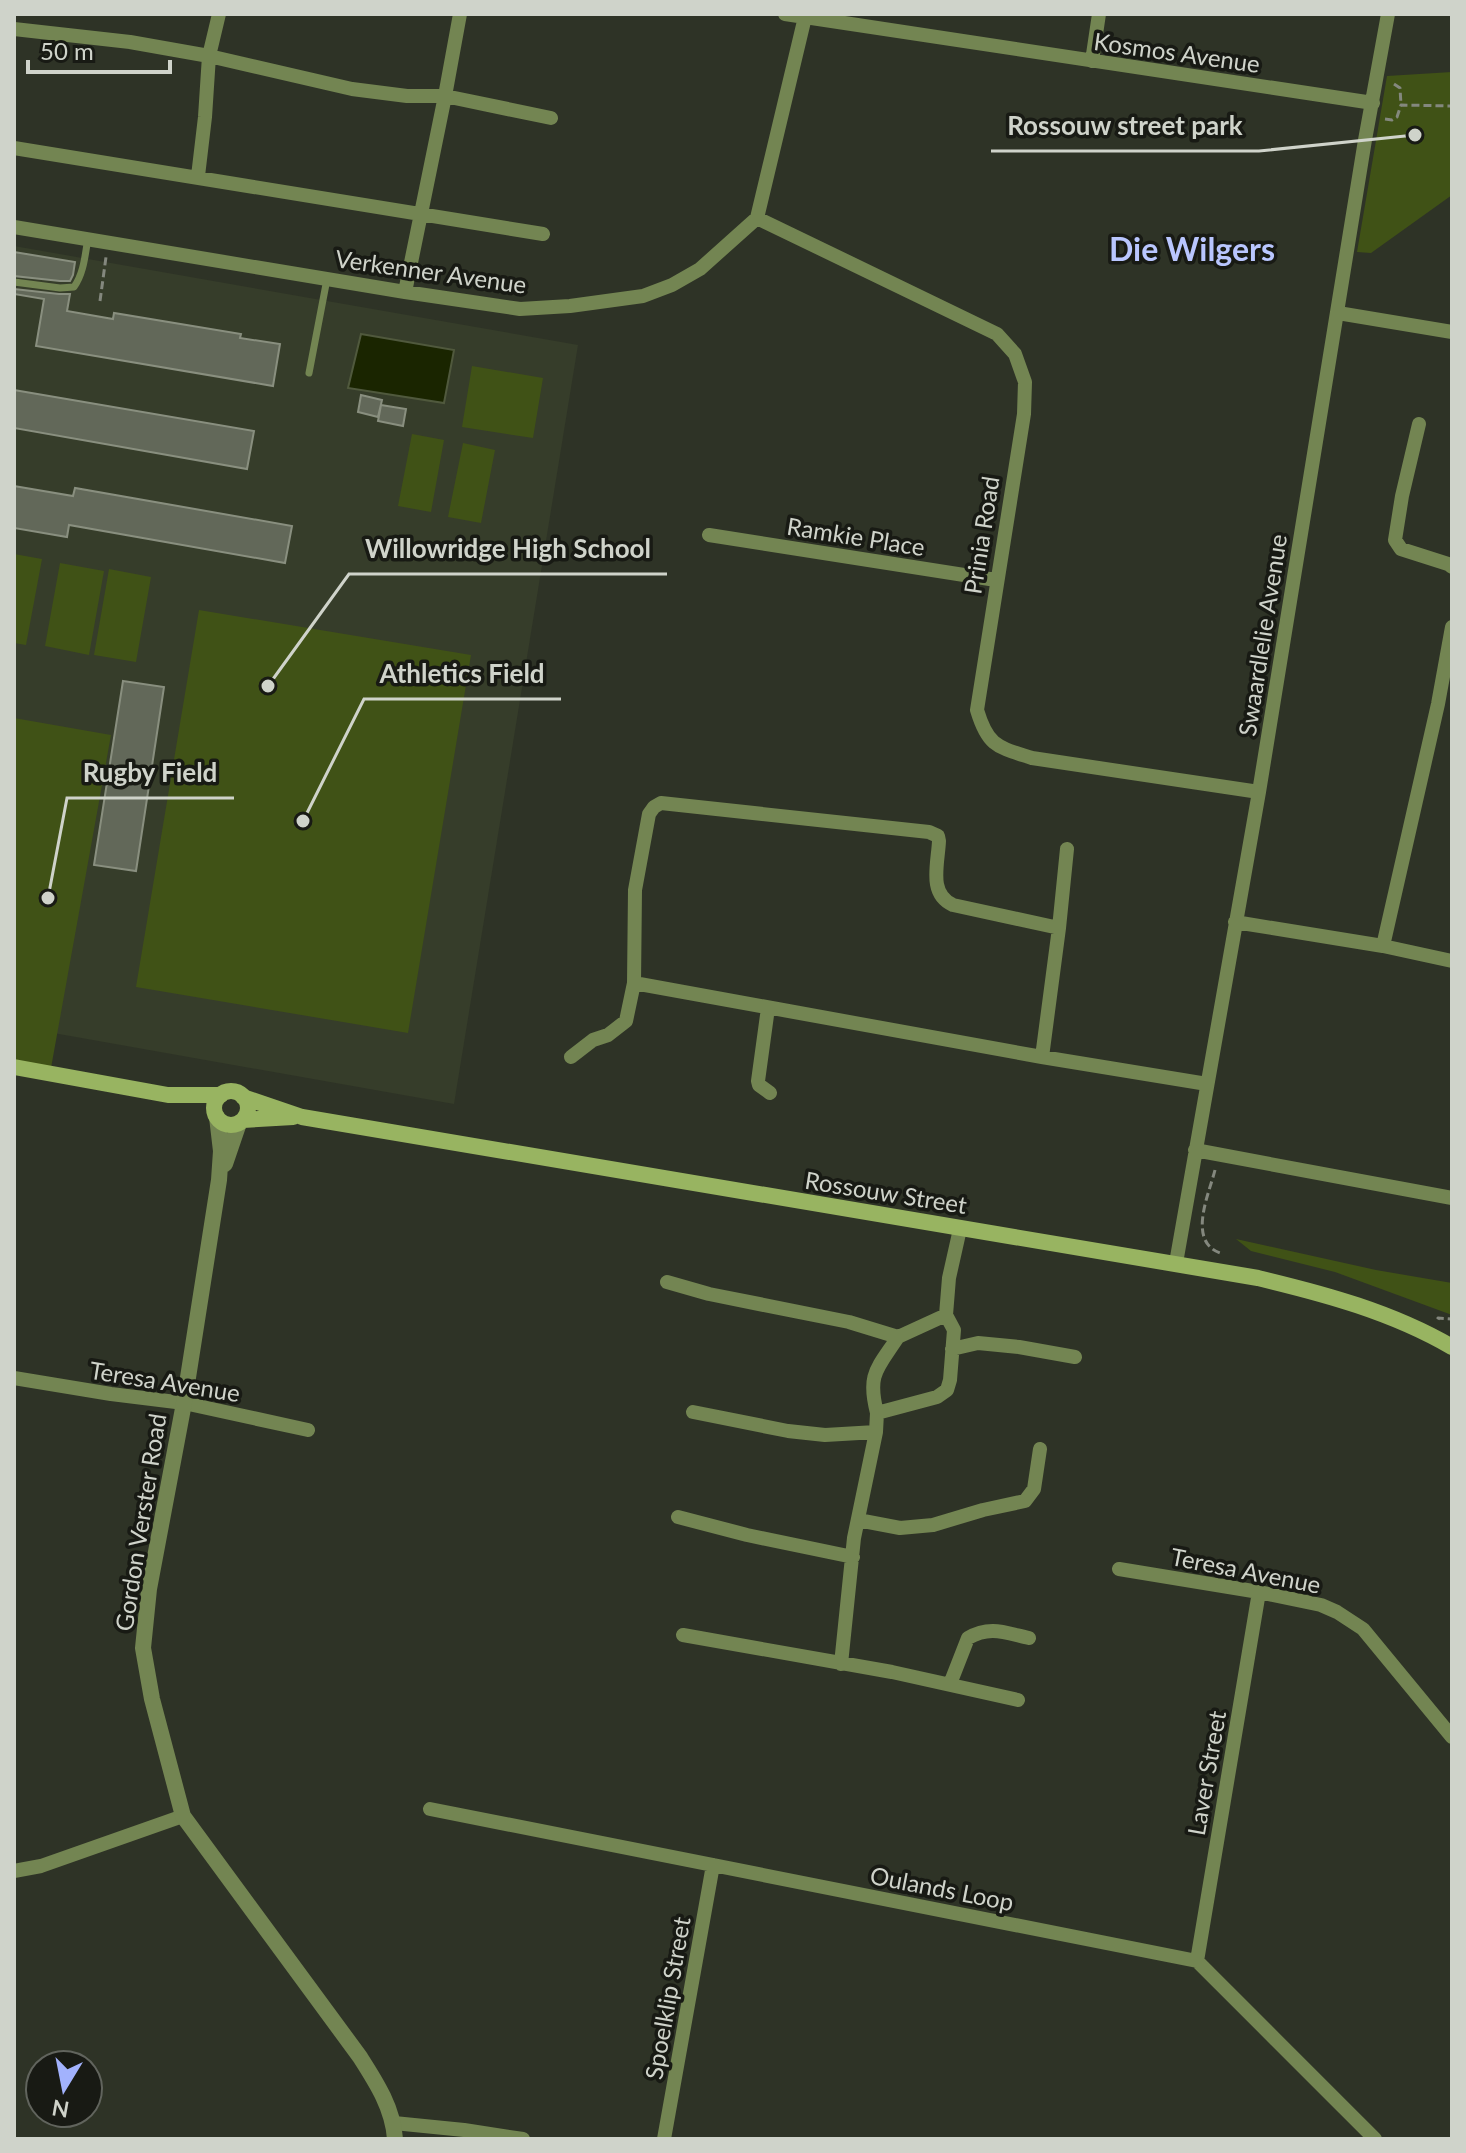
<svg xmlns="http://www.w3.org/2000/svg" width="1466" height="2153" font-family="Lato,sans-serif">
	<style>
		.built { fill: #363d2a }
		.green { fill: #405216 }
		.water { fill: #1a2500; stroke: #50593d; stroke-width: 2 }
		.building { fill: #626859; stroke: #898f7f; stroke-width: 2 }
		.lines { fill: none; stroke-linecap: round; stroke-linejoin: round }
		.path { stroke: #84887e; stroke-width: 3; stroke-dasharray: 8 4; stroke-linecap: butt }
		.service { stroke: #738552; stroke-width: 7 }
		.minor { stroke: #738552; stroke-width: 14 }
		.tertiary { stroke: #738552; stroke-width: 16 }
		.secondary { stroke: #98b461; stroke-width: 16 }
		.labels { text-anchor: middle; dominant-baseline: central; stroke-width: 7; stroke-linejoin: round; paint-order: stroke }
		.street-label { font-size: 24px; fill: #cfd3ca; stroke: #181a14 }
		.district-label { font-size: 32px; font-weight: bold; fill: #b9c6fe; stroke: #181a14 }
		.leader { fill: none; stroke: #cfd3ca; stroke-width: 3 }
		.callout-dot { fill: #cfd3ca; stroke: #181a14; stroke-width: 3 }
		.callout-label { font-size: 26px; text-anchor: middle; font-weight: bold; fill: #cfd3ca; stroke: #181a14; stroke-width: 7; stroke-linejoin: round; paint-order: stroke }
	</style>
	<rect width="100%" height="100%" fill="#2e3326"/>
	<!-- built -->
	<path class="built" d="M14,246L578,345L454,1104L14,1026Z"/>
	<!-- green -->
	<path class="green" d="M1452,72V195L1371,253L1357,252L1387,76Z
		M472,366L543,378L533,438L462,427Z
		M412,434L444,440L431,512L398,506Z
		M463,443L495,450L481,523L448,517Z
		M14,554L42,559L26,645L14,643Z
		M60,563L104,571L89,655L45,646Z
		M109,569L151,577L136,662L94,655Z
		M199,610L471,655L408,1033L136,987Z
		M14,718L111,735L51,1068L14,1062Z
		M1236,1239L1376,1270L1452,1283V1315L1335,1272L1251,1251Z"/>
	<!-- water -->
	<path class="water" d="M361,334L454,350L444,403L348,388Z"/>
	<!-- building -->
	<path class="building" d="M14,252L75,262L73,275L70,281H60L14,276Z
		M14,289L59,294H70L67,311L113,319L114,313L241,334L240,338L280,344L273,386L36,346L44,299L14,294Z
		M14,390L254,431L247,469L14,428Z
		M361,395L382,400L378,417L358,412Z
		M381,405L406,409L403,426L378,421Z
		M14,486L73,496L75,488L292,526L285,563L69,525L67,537L14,528Z
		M123,681L164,687L136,871L94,865Z"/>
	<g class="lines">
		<!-- path -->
		<path class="path" d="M1394,84L1400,88L1401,105
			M1385,119L1392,120L1397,117L1401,105L1452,106
			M100,301L106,257
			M1215,1170C1209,1194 1187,1241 1220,1253
			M1440,1319L1438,1318L1452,1319"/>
		<!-- service -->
		<path class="service" d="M14,282L60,288L74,287C84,273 85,255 88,238
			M309,373L327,279"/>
		<!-- minor -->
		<path class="minor" d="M785,14L1373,103
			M14,29L130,42L209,56L352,89L407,96H445L551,118
			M1092,61L1099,14
			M14,148L543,234
			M198,176L205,117L209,56L219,14
			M757,218L997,334L1015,354L1025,382L1024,414L977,710C988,747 998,747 1032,758L1259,792
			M14,227L405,292L520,309L570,306L643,296L672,285L700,269L757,218L805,17
			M405,292L445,96L460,14
			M1338,313L1452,332
			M1419,424L1402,496L1395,540L1401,549L1448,564L1452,567
			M709,535L996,580
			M1235,922L1383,946L1452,961
			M1383,946L1438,704L1452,627
			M634,983L1042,1057L1207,1084
			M768,1008L758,1081L759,1085L770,1093
			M571,1057L593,1040L608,1035L626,1021L634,983L635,890L649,814L654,807L661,803L929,832L938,836L939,841C938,864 928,894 953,905L1059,928
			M1042,1057L1059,928L1067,849
			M1195,1150L1452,1198
			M1176,1263L1259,792L1365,140L1388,14
			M667,1282L709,1294L849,1322L898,1337L946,1315
			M952,1349L978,1343L1019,1347L1075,1357
			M14,1378L111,1394L184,1403L308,1430
			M693,1412L788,1431L825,1435L876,1432
			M877,1413C867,1374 877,1369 898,1337
			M678,1517L747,1535L853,1557
			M858,1520L900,1528L933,1525L983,1510L1025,1501L1034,1489L1040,1449
			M1119,1569L1259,1592L1321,1605L1337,1612L1363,1629L1452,1737
			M683,1635L892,1672L1018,1700
			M841,1664L854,1538L876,1432L877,1413L937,1397L947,1390L950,1380L954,1330L946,1315L949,1278L960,1229
			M950,1684L968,1638C990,1625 1006,1633 1029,1638
			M430,1809L1197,1961L1375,2139
			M14,1871L41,1866L183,1816
			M1197,1961L1259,1592
			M394,2123L464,2130L523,2139
			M664,2139L713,1865"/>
		<!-- tertiary -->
		<path class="tertiary" d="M217,1117L221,1151L219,1180L184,1403L149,1589L143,1648L152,1699L183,1816L360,2057C376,2082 393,2108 395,2139
			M225,1164L239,1123"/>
		<!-- secondary -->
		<path class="secondary" d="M14,1067L168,1095H221
			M214 1108a17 17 0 1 1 34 0a17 17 0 1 1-34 0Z
			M243,1097L302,1117L1258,1278C1325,1294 1392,1312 1452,1347
			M243,1120L293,1117"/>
	</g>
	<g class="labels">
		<!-- street labels -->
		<g class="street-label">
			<text transform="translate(1177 52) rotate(8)">Kosmos Avenue</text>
			<text transform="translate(431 271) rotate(8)">Verkenner Avenue</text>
			<text transform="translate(981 535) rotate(-81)">Prinia Road</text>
			<text transform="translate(856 536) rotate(9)">Ramkie Place</text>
			<text transform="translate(1262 635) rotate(-81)">Swaardlelie Avenue</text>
			<text transform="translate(886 1192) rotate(9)">Rossouw Street</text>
			<text transform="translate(165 1381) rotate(9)">Teresa Avenue</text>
			<text transform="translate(140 1522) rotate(-81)">Gordon Verster Road</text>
			<text transform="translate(1246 1570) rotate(11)">Teresa Avenue</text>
			<text transform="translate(1206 1773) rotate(-80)">Laver Street</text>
			<text transform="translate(942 1888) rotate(11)">Oulands Loop</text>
			<text transform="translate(667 1998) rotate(-80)">Spoelklip Street</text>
		</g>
		<!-- district labels -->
		<g class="district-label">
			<text x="1192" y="248">Die Wilgers</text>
		</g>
	</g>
	<!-- callouts -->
	<path class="leader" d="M1415 135L1259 151H991M268 686L349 574H667M303 821L364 699H561M48 898L67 798H234"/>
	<g class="callout-dot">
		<circle cx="1415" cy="135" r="8"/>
		<circle cx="268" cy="686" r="8"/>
		<circle cx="303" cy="821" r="8"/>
		<circle cx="48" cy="898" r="8"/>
	</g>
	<g class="callout-label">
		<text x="1125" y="135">Rossouw street park</text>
		<text x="508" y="558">Willowridge High School</text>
		<text x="462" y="683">Athletics Field</text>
		<text x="150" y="782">Rugby Field</text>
	</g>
	<!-- border -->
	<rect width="1466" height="2153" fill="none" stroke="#cfd3ca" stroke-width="32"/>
	<!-- north arrow -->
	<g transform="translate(64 2089) rotate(190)"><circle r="38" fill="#181a14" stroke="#61645d" stroke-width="2"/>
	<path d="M0-6L14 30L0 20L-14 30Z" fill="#a2b2fd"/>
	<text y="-12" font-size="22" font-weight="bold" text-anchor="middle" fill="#cfd3ca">N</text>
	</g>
	<!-- scale -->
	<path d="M28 60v12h142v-12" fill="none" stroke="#cfd3ca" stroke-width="4"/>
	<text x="40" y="60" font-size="24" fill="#cfd3ca" stroke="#181a14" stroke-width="6" paint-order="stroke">50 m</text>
</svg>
